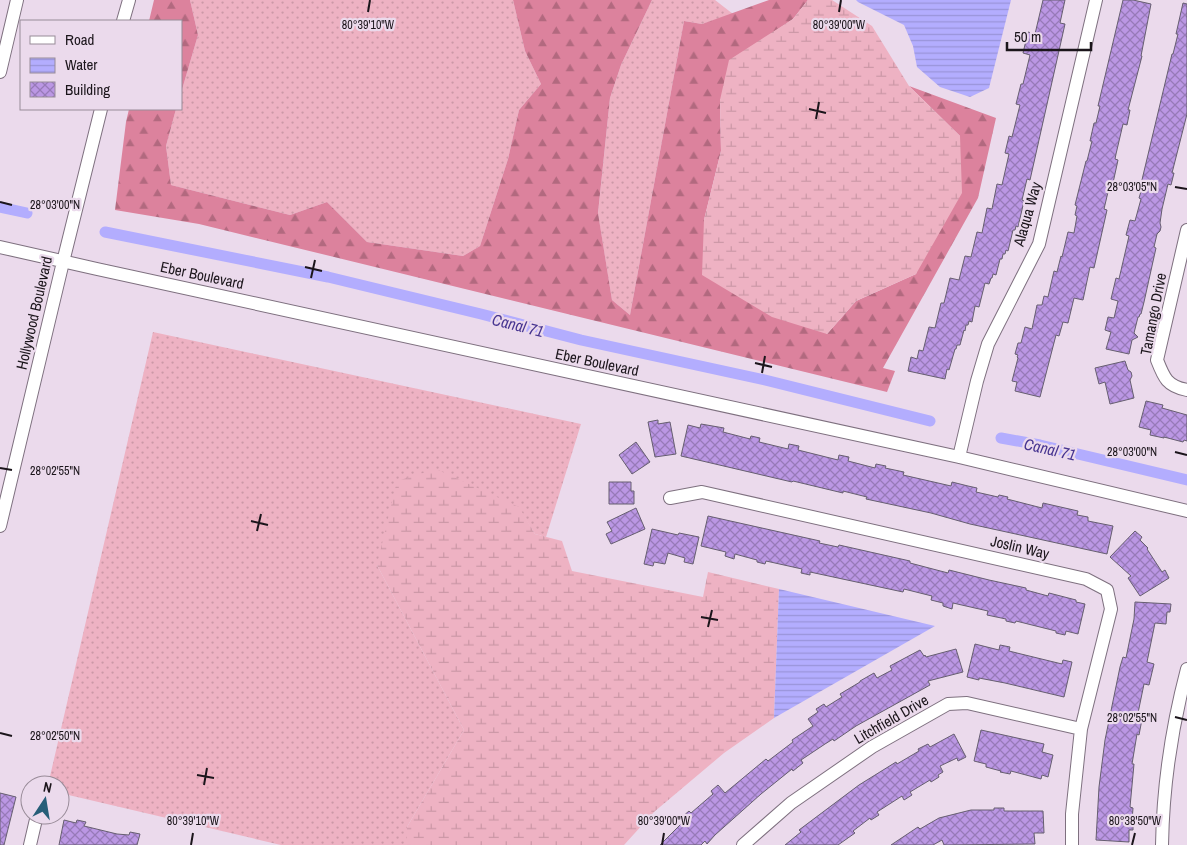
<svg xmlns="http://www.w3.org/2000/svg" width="1187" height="845" font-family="'Archivo Narrow',sans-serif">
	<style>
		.grass { fill: url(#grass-dots) }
		.forest { fill: url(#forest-firs) }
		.wetland { fill: url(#wetland-marsh) }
		.water { fill: url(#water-rules) }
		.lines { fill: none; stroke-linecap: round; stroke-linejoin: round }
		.canal { stroke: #b3adfe; stroke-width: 11 }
		.building { fill: url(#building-cross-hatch); stroke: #665e70 }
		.minor-casing { stroke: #7e707f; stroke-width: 14 }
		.minor { stroke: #fff; stroke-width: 12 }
		.ticks { fill: none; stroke: #1b151b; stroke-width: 2 }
		.labels { text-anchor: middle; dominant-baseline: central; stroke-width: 4.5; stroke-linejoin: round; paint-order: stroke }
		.street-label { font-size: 15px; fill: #1b151b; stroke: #ebdaec }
		.water-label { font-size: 16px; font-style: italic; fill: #473591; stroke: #ebdaec }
		.ticks-label { font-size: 12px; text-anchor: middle; fill: #1b151b; stroke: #ebdaec; stroke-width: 4.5; stroke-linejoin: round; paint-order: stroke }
	</style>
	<defs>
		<pattern id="grass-dots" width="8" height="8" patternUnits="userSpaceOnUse" patternTransform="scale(1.25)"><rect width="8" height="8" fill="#eeb2c3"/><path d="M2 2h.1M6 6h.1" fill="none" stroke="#cc98a7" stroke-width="1.8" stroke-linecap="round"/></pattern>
		<pattern id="forest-firs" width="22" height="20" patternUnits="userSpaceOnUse" patternTransform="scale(1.25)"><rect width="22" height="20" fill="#dc829d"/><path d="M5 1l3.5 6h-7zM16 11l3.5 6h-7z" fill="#b2697f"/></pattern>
		<pattern id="wetland-marsh" width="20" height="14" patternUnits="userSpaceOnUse" patternTransform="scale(1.25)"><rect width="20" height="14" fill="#eeb2c3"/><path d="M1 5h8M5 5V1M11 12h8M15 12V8" fill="none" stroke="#cc98a7"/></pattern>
		<pattern id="water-rules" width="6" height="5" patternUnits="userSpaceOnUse" patternTransform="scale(1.25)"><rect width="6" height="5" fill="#b3adfe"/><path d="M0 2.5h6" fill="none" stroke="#9994d9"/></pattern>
		<pattern id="building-cross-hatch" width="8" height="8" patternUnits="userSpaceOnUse" patternTransform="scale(1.25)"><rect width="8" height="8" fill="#bb97e4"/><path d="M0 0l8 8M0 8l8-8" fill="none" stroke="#977ab8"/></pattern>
	</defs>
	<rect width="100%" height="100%" fill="#ebdaec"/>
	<!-- grass -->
	<path class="grass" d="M190,0H513L525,51L541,84L519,110L508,159L480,246L463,256L367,242L327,202L290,215L171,185L166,146L176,109H181V93L198,35Z
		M652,0H715L733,14L702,24L684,21L630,315L612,300L598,214L610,98L621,65Z
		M153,332L581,424L546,537L535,534L518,507L377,565L464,730L407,827V845H281L60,793V785H48Z"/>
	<!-- forest -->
	<path class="forest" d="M154,0H190L198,35L181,93V21H149Z
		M513,0H652L621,65L610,98L598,213L612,300L630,315L684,21L702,24L769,0H808L793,19L764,39L720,100L721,151L704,220L827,334L856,301L916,274L960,136L909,86L996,118L978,198L883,368L895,371L887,392L199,224L115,210L126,122L129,109H176L166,146L171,185L290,215L327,202L367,242L463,256L480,246L508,159L519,110L541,84L525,51Z"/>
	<!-- wetland -->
	<path class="wetland" d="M808,0H832L872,26L909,86L960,136L962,193L916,274L856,301L827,334L772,317L702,275L704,220L721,151L720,100L729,60L793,19Z
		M436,469L519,507L535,534L562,541L572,571L703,597L708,572L779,589L774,718L724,753L654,812L624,845H407V827L464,730L377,565L397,481Z"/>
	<!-- water -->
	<path class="water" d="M856,0H1011L989,88L970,97L940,87L917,67L913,46L904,25L858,2Z
		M779,589L935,626L774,718Z"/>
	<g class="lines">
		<!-- canal -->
		<path class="canal" d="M0,207L27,213
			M105,232L328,277L481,314L581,340L765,380L930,421
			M1001,438L1040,445L1187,480"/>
	</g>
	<!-- building -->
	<path class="building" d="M1043,0H1065L1060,23L1065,24L1030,180L1027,179L1022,200L1024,201L1018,227L1016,226L1015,230H1013L1008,251L1006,250L1005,254H1003L1002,259H1000L996,275L993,274L992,278H991L989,284L985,283L979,307L975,306L972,322L969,321L968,325H966L965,331L964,330L960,345H957L956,349H955L949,370L947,369L945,379L908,371L911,357L917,359L919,350L923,351L929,327L935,328L941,303H944L950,278L959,280L965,256L971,257L977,232L982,233L987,208L992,209L997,184L1002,185L1009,154L1005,153L1009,136L1012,137L1020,105L1016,104L1021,84H1023L1030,55L1023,53L1028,32L1035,34Z
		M1123,0H1133L1151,4L1141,56H1142L1128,110H1130L1127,125L1123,124L1116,154L1115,159L1118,160L1111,192H1108L1104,209L1107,210L1094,268L1090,267L1083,300L1074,298L1068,323L1063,322L1059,336L1056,335L1040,397L1015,391L1017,382L1012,381L1018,358L1017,357L1018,355L1015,354L1018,343H1021L1025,327L1032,329L1037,305H1042L1044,296L1048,297L1054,271L1057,272L1061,256L1062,257L1068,232L1074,233L1077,216L1075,215L1077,206L1075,205L1086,161H1087L1092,141H1090L1094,123H1096L1100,106H1098Z
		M1183,3L1187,4V114L1172,173H1174L1171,185L1168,184L1162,209L1160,223L1161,227L1160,231L1157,234L1154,247L1156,248L1144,302L1141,314H1140L1139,317H1138L1134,333L1138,337L1132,340L1129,354L1106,349L1111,332L1105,330L1108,317L1114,318L1118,301L1111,299L1116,278L1119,279L1129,236L1126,235L1130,220L1135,221L1141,199L1139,198L1143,185L1141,184L1172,54H1173L1178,34H1176Z
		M1125,361L1128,370L1131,372L1132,376L1130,380L1134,398L1110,404L1105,382L1099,384L1095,368Z
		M1146,401L1163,405L1162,408L1187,415V441L1184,440L1183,442L1164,437V438L1150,435L1151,430L1139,427Z
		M658,420V424L670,422L676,454L655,457L648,422Z
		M701,424L724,428L723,432L750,439L751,436L760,438L759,442L788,449L789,444L799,446L798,450L838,460L839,455L849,457L848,461L875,468L876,464L886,466L885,468L904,472L903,475L938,483L951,486L952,482L968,486L977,488L976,492L998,497L999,495L1008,497L1007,499L1042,508L1043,503L1078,511L1077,515L1088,517V521L1113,526L1107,554L970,524L931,513L866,499L867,497L843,491V493L793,481L792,482L681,456L688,425L700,428Z
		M636,442L650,462L632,474L619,455Z
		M609,482H631V491H634V504H609Z
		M636,508L645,529L611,544L606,534L612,531L607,522Z
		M708,516L820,541L819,543L838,547L839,545L910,561V563L948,573L949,570L989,580L1026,588V590L1048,596L1049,593L1076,600V602L1085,604L1078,634L1066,631L1065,635L1056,633V631L1016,621L1015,623L1006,621V619L987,615L988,611L953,603L952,609L943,606V603L931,600L932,596L904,589L903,592L810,572V575L801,573L802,569L766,561L765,564L757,562V560L735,554L734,559L725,556L726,552L701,546Z
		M652,529L678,535L679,533L699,537L693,564L684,562L685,558L668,553L665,564L654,562L653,566L644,564Z
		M1135,531L1142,537L1140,540L1148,548L1147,549L1162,572L1165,570L1169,578L1140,596L1128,578L1131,576L1110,557Z
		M1135,602L1171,604L1170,612H1167L1166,624L1155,623L1147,662L1154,664L1149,685L1144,684L1138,713L1143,714L1139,735L1137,734L1132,764H1134L1130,807L1133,808L1132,821H1133V830H1129V842L1096,840L1099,787L1105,740L1120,667L1123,657L1126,658L1134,619Z
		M975,644L999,650L1000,645L1010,647L1009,651L1021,654L1062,664L1063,660L1072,662L1064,697L1005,683L979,678V680L967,677Z
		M956,649L963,672L928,681L930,685L856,726L834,741L833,739L825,744L801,760L803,763L793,771L792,769L761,794L715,835L707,844L705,841L701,845H660L685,820L682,817L689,811L691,813L713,794L711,791L718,785L725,793L766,759L768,761L793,742L792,740L813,726L808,719L818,712L816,709L824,704L826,707L842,697L840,694L860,682V681L874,673L877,678L892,670L890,666L920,650L924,656L925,655L926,657Z
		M981,730L1044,744L1042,752L1053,755L1048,777L1042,775L1041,779L1011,771L1010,774L1000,772L1001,771L986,767V764L974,761Z
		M954,734L966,757L958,761L957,758L940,766L943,772L938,775L939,777L931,782L930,780L910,792L912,795L904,800L902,796L877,812L879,815L871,820L870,818L853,831L855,833L838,845H785L801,832L799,830L859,785L896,762L897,764L919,751L918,749L928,744L930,747Z
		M0,793L16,797L4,845H0Z
		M994,808H1004V811H1043L1044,833H1034L1035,844L944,845L942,840L933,845H891L918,827L920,829L939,818L971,810H994Z
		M64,820L76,823L77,820L86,822L84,826L117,834L129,835L130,832L140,834L137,845H59Z"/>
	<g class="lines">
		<defs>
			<path id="minor" d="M123,21L129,0
				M0,72L17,0
				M1187,230L1157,360C1164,378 1167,386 1187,390
				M0,247L97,269L959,457L1187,511
				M959,457L977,381L988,344L1039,244L1096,0
				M670,498L702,492L1086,579L1107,590L1111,609L1081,729L1072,814V845
				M0,526L63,262L101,109
				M30,845L37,815
				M743,845L791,803L872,747L948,704L967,703L1081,729
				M1162,845C1163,786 1172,726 1187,669"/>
		</defs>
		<!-- minor casing -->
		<use href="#minor" class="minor-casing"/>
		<!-- minor -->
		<use href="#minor" class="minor"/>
	</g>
	<!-- ticks -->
	<path class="ticks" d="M368,12L370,0M839,12L841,0M809,109L826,113M816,119L819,102M1175,187L1187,189M0,202L12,205M305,267L322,271M311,278L315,260M755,363L772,367M762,373L765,356M1175,452L1187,455M0,468L12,470M251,521L268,525M257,531L261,514M701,617L718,620M708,627L712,610M1175,717L1187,720M0,733L12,736M197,775L214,778M204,785L207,768M191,845L193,833M662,845L664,833M1132,845L1135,833"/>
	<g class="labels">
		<!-- street labels -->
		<g class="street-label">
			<text transform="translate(1027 214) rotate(-74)">Alaqua Way</text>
			<text transform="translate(202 275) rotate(12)">Eber Boulevard</text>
			<text transform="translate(34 313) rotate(-77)">Hollywood Boulevard</text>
			<text transform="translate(1153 314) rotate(-79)">Tamango Drive</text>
			<text transform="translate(597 362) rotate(12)">Eber Boulevard</text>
			<text transform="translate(1020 547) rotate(13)">Joslin Way</text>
			<text transform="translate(891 719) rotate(-30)">Litchfield Drive</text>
		</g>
		<!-- water labels -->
		<g class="water-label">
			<text transform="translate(518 325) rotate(14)">Canal 71</text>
			<text transform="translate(1050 449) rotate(13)">Canal 71</text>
		</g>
	</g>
	<g class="ticks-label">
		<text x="368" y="29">80°39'10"W</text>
		<text x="839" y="29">80°39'00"W</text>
		<text x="1132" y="191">28°03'05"N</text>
		<text x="55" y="209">28°03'00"N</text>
		<text x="1132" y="456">28°03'00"N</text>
		<text x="55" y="475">28°02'55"N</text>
		<text x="1132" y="722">28°02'55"N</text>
		<text x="55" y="740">28°02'50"N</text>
		<text x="193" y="825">80°39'10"W</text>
		<text x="664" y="825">80°39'00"W</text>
		<text x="1135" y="825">80°38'50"W</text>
	</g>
	<!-- legend -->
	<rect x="20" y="20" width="162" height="90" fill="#ebdaec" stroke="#988b98"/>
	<rect x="30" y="36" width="25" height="8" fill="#ffffff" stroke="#988b98"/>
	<text x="65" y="45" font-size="15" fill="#1b151b">Road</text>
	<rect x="30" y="58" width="25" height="15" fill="url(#water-rules)" stroke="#988b98"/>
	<text x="65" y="70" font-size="15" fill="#1b151b">Water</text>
	<rect x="30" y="82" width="25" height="15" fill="url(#building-cross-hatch)" stroke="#988b98"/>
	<text x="65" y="95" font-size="15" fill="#1b151b">Building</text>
	<!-- north arrow -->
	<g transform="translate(45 800) rotate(12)"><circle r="24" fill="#ebdaec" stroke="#988b98"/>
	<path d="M0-4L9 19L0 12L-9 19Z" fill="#265e78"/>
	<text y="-8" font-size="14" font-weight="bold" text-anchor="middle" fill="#1b151b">N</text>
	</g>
	<!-- scale -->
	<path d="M1007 42v8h84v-8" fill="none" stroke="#1b151b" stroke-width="2.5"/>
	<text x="1014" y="42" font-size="15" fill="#1b151b" stroke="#ebdaec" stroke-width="4" paint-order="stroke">50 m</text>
</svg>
